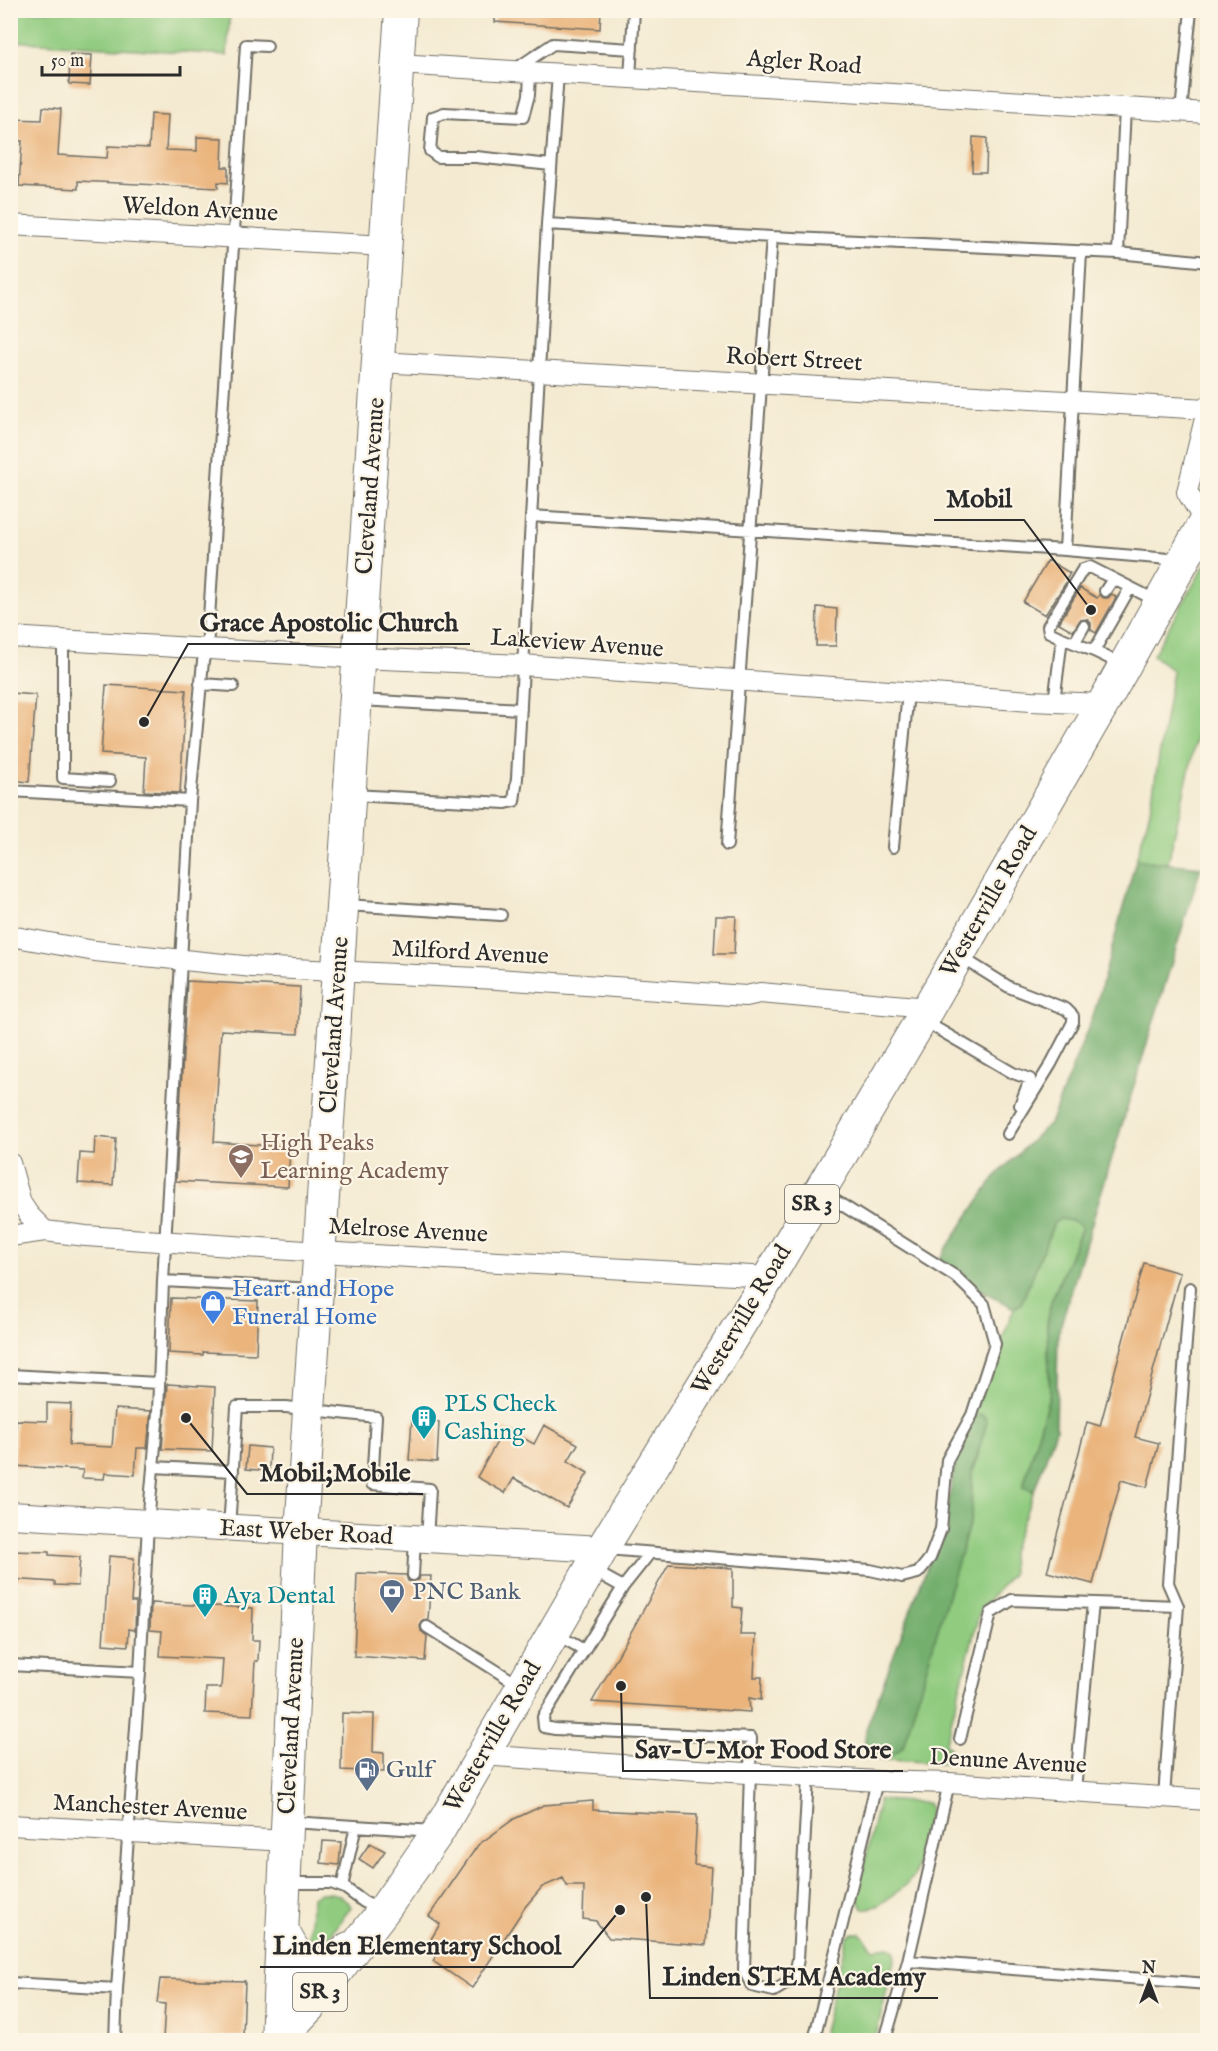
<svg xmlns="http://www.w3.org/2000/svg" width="1218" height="2051" font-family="'IM FELL English',serif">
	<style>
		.green { fill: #90cb7f; stroke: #5e7b55; stroke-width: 1.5 }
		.forest { fill: #74af6e; stroke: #506d4c; stroke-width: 1.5 }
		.building { fill: #eab47b }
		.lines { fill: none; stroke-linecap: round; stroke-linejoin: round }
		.service-casing { stroke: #716e65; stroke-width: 14 }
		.minor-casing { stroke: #716e65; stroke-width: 22 }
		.tertiary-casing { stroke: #716e65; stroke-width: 28 }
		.primary-casing { stroke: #716e65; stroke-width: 34 }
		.service { stroke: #fff; stroke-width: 10 }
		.minor { stroke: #fff; stroke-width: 20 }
		.tertiary { stroke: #fff; stroke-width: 26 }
		.primary { stroke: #fff; stroke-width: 32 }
		.labels { text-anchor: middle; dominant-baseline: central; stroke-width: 4.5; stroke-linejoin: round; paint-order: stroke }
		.shield { fill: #fcf5e5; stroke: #6a6863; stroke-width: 1.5 }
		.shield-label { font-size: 22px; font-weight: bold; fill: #2b2b2b }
		.street-label { font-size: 24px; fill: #2b2b2b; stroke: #fcf5e5 }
		.education-label { font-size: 24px; fill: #785e54; stroke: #fcf5e5; text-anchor: start }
		.shop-label { font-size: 24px; fill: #366cbe; stroke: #fcf5e5; text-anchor: start }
		.culture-label { font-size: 24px; fill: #0d838f; stroke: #fcf5e5; text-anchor: start }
		.service-label { font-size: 24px; fill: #4e5e75; stroke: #fcf5e5; text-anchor: start }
		.leader { fill: none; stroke: #2b2b2b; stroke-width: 2 }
		.callout-dot { fill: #2b2b2b; stroke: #fcf5e5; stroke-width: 2 }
		.callout-label { font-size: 26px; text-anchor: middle; font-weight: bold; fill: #2b2b2b; stroke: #fcf5e5; stroke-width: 4.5; stroke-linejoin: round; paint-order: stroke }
	</style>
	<rect width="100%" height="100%" fill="#fcf5e5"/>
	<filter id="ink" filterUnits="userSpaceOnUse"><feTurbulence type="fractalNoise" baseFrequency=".0167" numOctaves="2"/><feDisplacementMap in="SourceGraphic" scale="12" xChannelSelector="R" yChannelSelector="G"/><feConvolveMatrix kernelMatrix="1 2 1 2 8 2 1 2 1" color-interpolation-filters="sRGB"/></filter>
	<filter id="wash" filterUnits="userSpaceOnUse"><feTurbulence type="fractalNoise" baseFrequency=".008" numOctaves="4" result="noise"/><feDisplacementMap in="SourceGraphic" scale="24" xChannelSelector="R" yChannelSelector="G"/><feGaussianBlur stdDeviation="1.35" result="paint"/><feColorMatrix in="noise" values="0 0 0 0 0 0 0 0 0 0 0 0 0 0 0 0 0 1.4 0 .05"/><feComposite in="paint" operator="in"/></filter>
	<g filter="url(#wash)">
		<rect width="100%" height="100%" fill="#f4ead1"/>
		<!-- green -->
		<path class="green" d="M10,11H230L227,55L11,41Z
			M1207,561V692L1168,863L1136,860L1150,811L1173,671L1153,655Z
			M1060,1219L1073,1221L1082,1227L1051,1302L1047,1325L1050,1393L1023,1487L1034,1491L1011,1552L1012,1574L980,1610L945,1746L949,1747L945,1763L869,1759L870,1755H893L971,1518L972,1473L979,1456L971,1420L1014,1308L1021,1304L1054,1223Z
			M879,1800L928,1803L930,1810L915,1875L905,1886L878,1906L863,1909L860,1905L857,1896Z
			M320,1893C333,1892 345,1894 351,1907L318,1953L308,1947L312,1897Z
			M853,1933H860L874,1949L888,1947L894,1949L895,1956L875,2040H821L847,1937Z"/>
		<!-- forest -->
		<path class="forest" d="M1136,860L1201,867L1058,1334L1056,1430L1034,1491L1023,1487L1050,1393L1047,1325L1051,1302L1082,1227L1073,1221L1060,1219L1054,1223L1021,1304L1014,1308L935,1265L994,1178L1051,1121L1094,1013Z
			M980,1414L984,1416L987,1422L972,1473L971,1518L903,1747L893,1755H870L864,1749L866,1729L946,1516L954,1468L971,1420Z"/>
		<g id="blocks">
			<!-- building -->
			<path class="building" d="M495,10H601L600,29L495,22Z
				M70,54L92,55L90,85L69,84Z
				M43,107L61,109L58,155L107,158L108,146L149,148L151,114L168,115L166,150L197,151V137L223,138L222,167H228V183L218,182V188L78,181V189L19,186L22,141L10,140V119L42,120Z
				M973,137L987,138L986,172H972Z
				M1048,560L1070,573L1066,580L1067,581L1045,615L1023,602Z
				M1080,588L1097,598L1099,595L1104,598H1108L1112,594L1116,597L1096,633L1091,630V623L1087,619L1080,620L1073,631L1059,623Z
				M817,607L837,609L836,646H816Z
				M106,685L186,690L180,793L144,791L146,757L101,754Z
				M10,693L36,695L29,782L10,780Z
				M716,916H736L734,954H714Z
				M187,981L300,987L298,1034L221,1030L214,1142L290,1147L288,1187L176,1181Z
				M95,1137L116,1139L113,1185L78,1183L80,1153L94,1154Z
				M1144,1263L1180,1273L1135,1437L1159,1443L1147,1487L1121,1480L1093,1584L1047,1572L1087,1422L1100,1426Z
				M171,1298L258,1301L256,1354L203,1352V1355L169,1353Z
				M167,1384L215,1387L212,1451L162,1449Z
				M47,1403L71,1404L69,1445L112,1447L115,1409L151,1411L147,1448H137L135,1475L105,1473L104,1479L82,1478L83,1470L14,1466L16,1420L47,1421Z
				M412,1420L439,1422L437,1462L409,1460Z
				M544,1425L578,1444L568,1461L588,1473L567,1508L514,1478L505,1493L477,1477L505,1428L534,1444Z
				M248,1446L270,1448L269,1471L246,1469Z
				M10,1551L49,1552V1555L80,1557L78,1586L55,1585V1582L10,1579Z
				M109,1556L134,1558L131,1602H136L135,1630L129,1629L128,1646L103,1644Z
				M669,1564L733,1568V1607L742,1608L740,1635H756L754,1677H762L761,1700L749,1698L750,1712L592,1702Z
				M357,1573L406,1575L408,1581L413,1582L419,1580L420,1576H431L428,1620L423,1621L420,1626L421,1631L427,1636L425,1661L354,1656Z
				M151,1603L253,1608L252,1640H259L258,1661H255L252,1715L205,1713L206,1688H221L223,1659L160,1656L162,1631L150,1630Z
				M342,1713L374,1714L373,1752L384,1753V1772L341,1770Z
				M593,1801V1810L697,1815L694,1865L711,1867L706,1945L609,1938L596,1921L583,1919L584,1886H567L563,1878L542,1887L525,1907L472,1988L433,1961L442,1946L431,1939L440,1924L429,1916L478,1845L514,1819L544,1805Z
				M323,1841L341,1842L339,1865L321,1863Z
				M370,1843L385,1851L373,1868L359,1859Z
				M160,1979L245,1981L243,2037L221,2036V2040H163L165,2004L157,2003Z"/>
		</g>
	</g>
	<g filter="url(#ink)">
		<use href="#blocks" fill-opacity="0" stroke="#716e65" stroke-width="1.5"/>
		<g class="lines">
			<defs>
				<path id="service" d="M514,70L553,44L632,49
					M530,72L529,95L523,117L444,113L433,117L430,151L438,157H476L551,165
					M630,78L634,10
					M1181,112L1191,10
					M547,224L772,237L1118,253L1208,262
					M1118,253L1125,108
					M531,516L1065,550L1180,560
					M1065,550L1081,252
					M1105,591L1113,579
					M1062,638L1094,651L1130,588
					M63,640V778L110,781
					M1075,642L1084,626
					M1094,651L1123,665
					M200,684L233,686
					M360,700L521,709
					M1054,702L1062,638L1049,632L1048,626L1083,569L1090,567L1157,601
					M10,791L190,801
					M352,795L506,803L514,801L517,778L547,224L558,74
					M727,845L772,237
					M893,847L908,692
					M346,905L501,915
					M961,957L1009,987L1066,1009L1073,1016V1022L1051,1064L1008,1134
					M924,1021L1013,1073L1030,1079L1020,1105
					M163,1281L314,1289
					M10,1375L158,1383
					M153,1467L233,1471
					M229,1528L237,1407H286L376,1417L372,1484L430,1489L427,1540
					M606,1549L870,1570L902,1577L918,1573L930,1558L941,1529L947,1460L972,1415L995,1344L984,1304L955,1276L823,1193
					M650,1553L623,1587L543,1717L544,1727L555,1729L751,1738L744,1970L752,1986L774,1991L794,1979L798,1959L808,1777
					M594,1571L623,1587
					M413,1575L415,1539
					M427,1627L519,1685
					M556,1634L584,1650
					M10,1665L140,1672
					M960,1739L991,1613L1012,1600L1178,1606
					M1075,1791L1093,1603
					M1164,1797L1178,1606L1168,1583L1190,1288
					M291,1822L434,1831
					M287,1883H331L345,1888L364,1902L381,1910
					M342,1887L356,1826
					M908,1961L1208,1984
					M10,1983L117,1989
					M115,2040L117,1989L140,1672L148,1524L158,1412L163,1281L190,801L203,661L207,649L246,45L267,46
					M814,2040L877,1781
					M885,2040L908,1961L949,1783"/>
				<path id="minor" d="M398,64L1208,113
					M10,225L386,246
					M379,362L1207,409
					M1204,520L1187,492L1208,406
					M10,637L359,658L522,665L1031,701L1103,704
					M10,936L95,951L253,967L497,979L746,996L760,993L928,1008
					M10,1163L21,1203L29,1215L45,1231
					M10,1236L45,1231L86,1236L320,1252L769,1277
					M481,1755L666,1768L877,1781L949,1783L1208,1800
					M10,1825L286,1841"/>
				<path id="tertiary" d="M10,1515L602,1549"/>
				<path id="primary" d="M282,1929C302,1969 312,1976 349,1948
					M277,2038L291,2026L310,2006L383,1911L438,1832L602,1549L769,1277L928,1008L1103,704L1208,516
					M277,2040L301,1532L401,10"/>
			</defs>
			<!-- service casing -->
			<use href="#service" class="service-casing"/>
			<!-- minor casing -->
			<use href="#minor" class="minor-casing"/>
			<!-- tertiary casing -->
			<use href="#tertiary" class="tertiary-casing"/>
			<!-- primary casing -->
			<use href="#primary" class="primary-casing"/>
			<!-- service -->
			<use href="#service" class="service"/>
			<!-- minor -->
			<use href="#minor" class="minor"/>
			<!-- tertiary -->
			<use href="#tertiary" class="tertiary"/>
			<!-- primary -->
			<use href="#primary" class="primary"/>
		</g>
	</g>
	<!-- icons -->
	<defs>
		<symbol id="school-pin" viewBox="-11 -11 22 30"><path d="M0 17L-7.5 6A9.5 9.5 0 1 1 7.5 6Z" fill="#8d6e63" stroke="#fcf5e5"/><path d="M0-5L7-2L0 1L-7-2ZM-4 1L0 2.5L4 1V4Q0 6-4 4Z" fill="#fff"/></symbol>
		<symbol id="shop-pin" viewBox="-11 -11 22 30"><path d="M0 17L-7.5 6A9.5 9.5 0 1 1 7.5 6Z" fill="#3f7fe0" stroke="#fcf5e5"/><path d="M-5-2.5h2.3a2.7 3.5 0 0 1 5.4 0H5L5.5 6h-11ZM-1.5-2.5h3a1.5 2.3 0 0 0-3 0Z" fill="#fff"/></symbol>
		<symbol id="building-pin" viewBox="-11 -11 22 30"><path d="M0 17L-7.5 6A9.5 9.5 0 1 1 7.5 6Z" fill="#0f9aa8" stroke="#fcf5e5"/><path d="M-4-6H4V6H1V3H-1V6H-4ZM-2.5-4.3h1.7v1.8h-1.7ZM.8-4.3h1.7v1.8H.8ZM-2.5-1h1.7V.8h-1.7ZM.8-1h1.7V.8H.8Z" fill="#fff"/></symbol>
		<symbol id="bank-pin" viewBox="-11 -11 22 30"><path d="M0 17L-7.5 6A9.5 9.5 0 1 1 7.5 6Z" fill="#5c6f8a" stroke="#fcf5e5"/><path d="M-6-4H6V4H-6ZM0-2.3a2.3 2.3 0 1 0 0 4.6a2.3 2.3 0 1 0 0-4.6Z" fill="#fff"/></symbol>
		<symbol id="fuel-pin" viewBox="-11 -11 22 30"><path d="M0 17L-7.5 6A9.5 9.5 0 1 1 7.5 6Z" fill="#5c6f8a" stroke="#fcf5e5"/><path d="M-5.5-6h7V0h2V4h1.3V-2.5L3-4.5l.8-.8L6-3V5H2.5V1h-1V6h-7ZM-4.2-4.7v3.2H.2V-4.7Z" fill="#fff"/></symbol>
	</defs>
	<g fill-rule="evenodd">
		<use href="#school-pin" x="226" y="1142" width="30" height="40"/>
		<use href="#shop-pin" x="198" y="1288" width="30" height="40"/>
		<use href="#building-pin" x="409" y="1403" width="30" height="40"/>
		<use href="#bank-pin" x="377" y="1577" width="30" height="40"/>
		<use href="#building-pin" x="190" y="1581" width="30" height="40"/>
		<use href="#fuel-pin" x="352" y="1755" width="30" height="40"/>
	</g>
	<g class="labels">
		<!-- shield labels -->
		<g class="shield">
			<rect x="785" y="1185" width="54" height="38" rx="4.5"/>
			<rect x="293" y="1973" width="54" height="38" rx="4.5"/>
		</g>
		<g class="shield-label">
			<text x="812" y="1204">SR 3</text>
			<text x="320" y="1992">SR 3</text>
		</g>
		<!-- street labels -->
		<g class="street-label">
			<text transform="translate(804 63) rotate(4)">Agler Road</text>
			<text transform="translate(200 210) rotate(3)">Weldon Avenue</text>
			<text transform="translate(794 360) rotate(3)">Robert Street</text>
			<text transform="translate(371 486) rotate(-86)">Cleveland Avenue</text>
			<text transform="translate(577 644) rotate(4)">Lakeview Avenue</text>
			<text transform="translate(989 902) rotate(-60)">Westerville Road</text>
			<text transform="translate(470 953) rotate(3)">Milford Avenue</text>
			<text transform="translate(335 1025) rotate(-86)">Cleveland Avenue</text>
			<text transform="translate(408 1231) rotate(3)">Melrose Avenue</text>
			<text transform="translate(742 1320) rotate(-59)">Westerville Road</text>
			<text transform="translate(306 1533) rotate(3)">East Weber Road</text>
			<text transform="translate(292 1726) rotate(-87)">Cleveland Avenue</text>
			<text transform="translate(493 1737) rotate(-60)">Westerville Road</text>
			<text transform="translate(1008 1762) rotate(3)">Denune Avenue</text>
			<text transform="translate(150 1808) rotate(3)">Manchester Avenue</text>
		</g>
		<!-- education labels -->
		<g class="education-label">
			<text x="260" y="1143">High Peaks<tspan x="260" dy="28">Learning Academy</tspan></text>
		</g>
		<!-- shop labels -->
		<g class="shop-label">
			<text x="232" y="1289">Heart and Hope<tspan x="232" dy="28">Funeral Home</tspan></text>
		</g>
		<!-- culture labels -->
		<g class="culture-label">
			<text x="444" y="1404">PLS Check<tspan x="444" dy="28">Cashing</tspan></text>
			<text x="224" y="1596">Aya Dental</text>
		</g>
		<!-- service labels -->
		<g class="service-label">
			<text x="412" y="1592">PNC Bank</text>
			<text x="386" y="1770">Gulf</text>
		</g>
	</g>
	<!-- callouts -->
	<path class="leader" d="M1091 610L1024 520H934M144 722L188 644H470M186 1418L247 1494H423M621 1686L623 1771H903M620 1910L573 1967H260M646 1897L650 1998H938"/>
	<g class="callout-dot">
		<circle cx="1091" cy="610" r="6"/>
		<circle cx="144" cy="722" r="6"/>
		<circle cx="186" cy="1418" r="6"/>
		<circle cx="621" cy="1686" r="6"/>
		<circle cx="620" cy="1910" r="6"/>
		<circle cx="646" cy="1897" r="6"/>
	</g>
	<g class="callout-label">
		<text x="979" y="507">Mobil</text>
		<text x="329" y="631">Grace Apostolic Church</text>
		<text x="335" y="1481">Mobil;Mobile</text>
		<text x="763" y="1758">Sav-U-Mor Food Store</text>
		<text x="417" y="1954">Linden Elementary School</text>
		<text x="794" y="1985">Linden STEM Academy</text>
	</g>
	<!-- margin -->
	<rect width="1218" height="2051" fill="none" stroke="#fcf5e5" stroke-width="36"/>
	<!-- north arrow -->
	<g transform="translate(1149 1982)" stroke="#fcf5e5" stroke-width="4.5" paint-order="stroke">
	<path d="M0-4.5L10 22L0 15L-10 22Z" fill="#2b2b2b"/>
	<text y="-9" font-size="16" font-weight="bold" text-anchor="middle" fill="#2b2b2b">N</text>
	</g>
	<!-- scale -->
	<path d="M42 66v9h138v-9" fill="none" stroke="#2b2b2b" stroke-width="3"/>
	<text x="51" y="66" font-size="18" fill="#2b2b2b" stroke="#fcf5e5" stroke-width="4.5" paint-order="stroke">50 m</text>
</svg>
